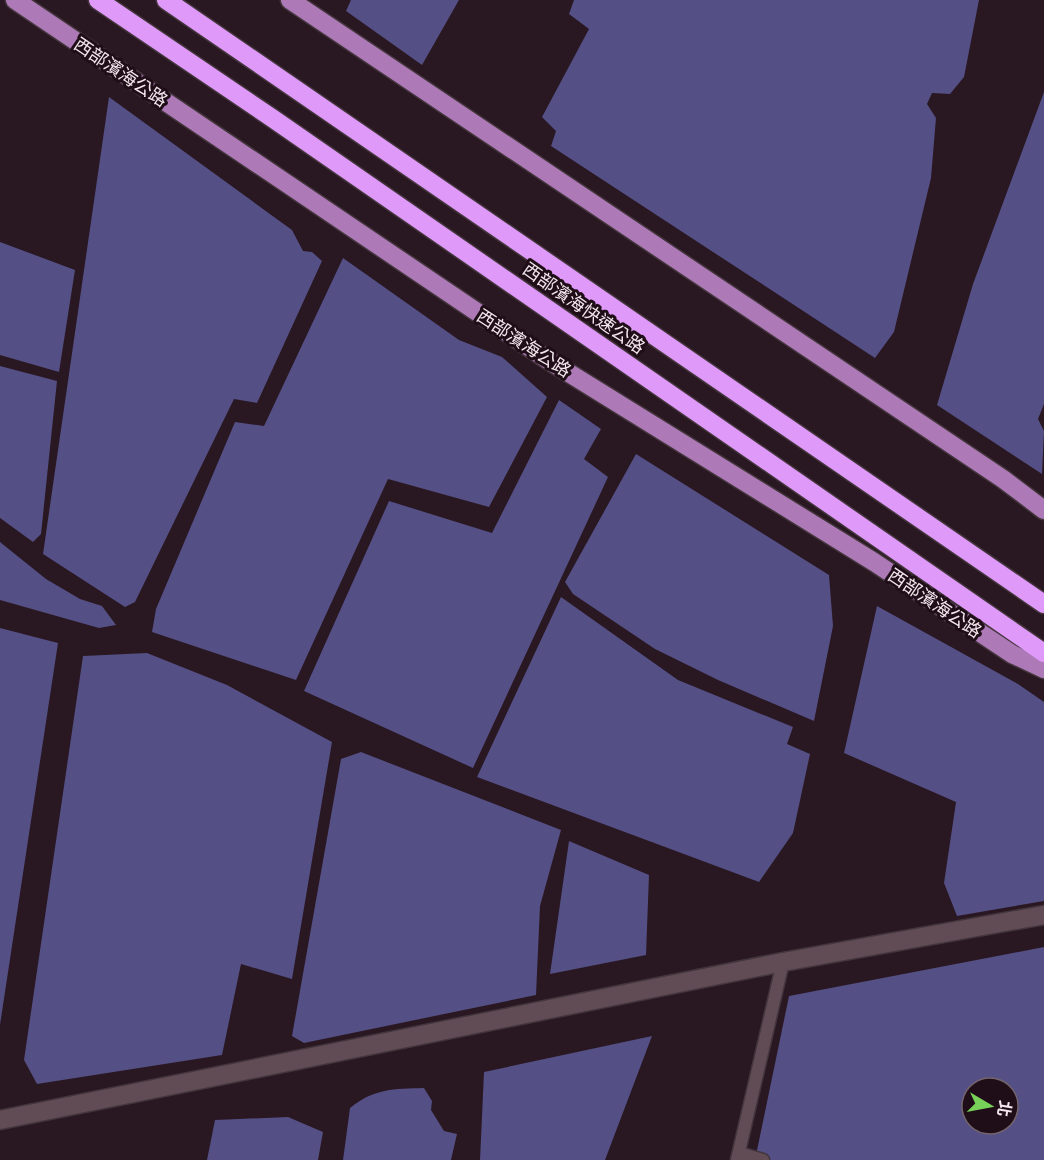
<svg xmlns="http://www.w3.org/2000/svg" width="1044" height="1160" font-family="Inter,'Noto Sans TC',sans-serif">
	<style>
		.water { fill: #544f84; fill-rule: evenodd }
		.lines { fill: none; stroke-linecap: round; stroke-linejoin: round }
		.lane-casing { stroke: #43353c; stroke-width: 15 }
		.street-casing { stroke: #43353c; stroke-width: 21 }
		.primary-casing { stroke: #43353c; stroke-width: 21 }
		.highway-casing { stroke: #43353c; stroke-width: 21 }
		.lane { stroke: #614c56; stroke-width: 12 }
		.street { stroke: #614c56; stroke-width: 18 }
		.primary { stroke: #ad7ab7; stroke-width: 18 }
		.highway { stroke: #df99f8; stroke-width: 18 }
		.labels { text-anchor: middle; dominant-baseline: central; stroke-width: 6; stroke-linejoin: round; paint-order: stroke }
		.street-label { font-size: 18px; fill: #f3e6ec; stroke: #1f0e17 }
	</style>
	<rect width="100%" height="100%" fill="#291721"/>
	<!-- water -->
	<path class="water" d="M351,0H459L422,65L346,11Z
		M574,0H979L964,77L950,94L932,93L927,104L936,118L931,178L894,332L875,358L551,146L556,131L542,117L589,29L569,14Z
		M1044,92V404L1038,419L1044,431L1042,474L937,405L973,284Z
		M109,97L292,230L303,251L312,252L322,261L257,403L234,399L135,602L125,607L43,554Z
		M0,242L75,270L59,372L0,355Z
		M343,258L459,340L502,357L547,397L489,507L388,479L296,680L152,632L156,609L235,422L264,426Z
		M0,366L57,381L41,534L33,542L0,518Z
		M559,400L601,429L584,459L608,477L473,768L304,691L389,501L492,533Z
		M636,454L829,575L833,626L814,721L718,680L655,649L573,594L565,582Z
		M0,542L46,579L80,599L102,606L116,625L99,628L0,600Z
		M561,597L678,680L793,727L787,744L810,754L793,833L759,882L477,777Z
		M877,606L1018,684L1044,702V901L957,916L944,883L956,802L844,753Z
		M0,628L58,643L0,1025Z
		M147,653L227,685L332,742L292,979L241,964L222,1055L37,1084L24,1060L83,656Z
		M361,752L561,830L540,906L536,995L304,1043L292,1036L341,759Z
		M569,841L649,875L646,955L550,974Z
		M1044,947V1160H755L789,996ZM972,1088H1008V1124H972Z
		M652,1036L605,1160H480L484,1072Z
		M424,1088L432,1101L431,1110L444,1131L457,1134L451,1160H343L350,1108C375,1088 393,1089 424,1088Z
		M288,1117L323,1132L318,1160H207L215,1120Z"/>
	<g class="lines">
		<defs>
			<path id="lane" d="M739,1153L763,1160
				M737,1160L783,962"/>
			<path id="street" d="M0,1120L783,962L1044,915"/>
			<path id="primary" d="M15,0L548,360L874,562L1012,654L1044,669
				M290,0L1003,479L1044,510"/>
			<path id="highway" d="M98,0L272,118L1044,653
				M166,0L1044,604"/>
		</defs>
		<!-- lane casing -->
		<use href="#lane" class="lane-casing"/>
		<!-- street casing -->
		<use href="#street" class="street-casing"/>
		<!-- primary casing -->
		<use href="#primary" class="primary-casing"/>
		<!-- highway casing -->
		<use href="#highway" class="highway-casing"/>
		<!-- lane -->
		<use href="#lane" class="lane"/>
		<!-- street -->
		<use href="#street" class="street"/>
		<!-- primary -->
		<use href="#primary" class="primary"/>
		<!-- highway -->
		<use href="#highway" class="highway"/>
	</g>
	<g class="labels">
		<!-- street labels -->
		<g class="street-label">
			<text transform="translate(121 72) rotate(34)">西部濱海公路</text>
			<text transform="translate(584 308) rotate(35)">西部濱海快速公路</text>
			<text transform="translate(524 343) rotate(33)">西部濱海公路</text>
			<text transform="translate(935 603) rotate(34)">西部濱海公路</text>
		</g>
	</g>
	<!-- north arrow -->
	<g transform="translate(990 1106) rotate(100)"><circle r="28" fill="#1f0e17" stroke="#74646c" stroke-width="1.5"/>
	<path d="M0-4.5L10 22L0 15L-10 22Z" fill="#78d259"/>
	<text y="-9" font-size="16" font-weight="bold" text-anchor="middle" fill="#f3e6ec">北</text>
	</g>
</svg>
